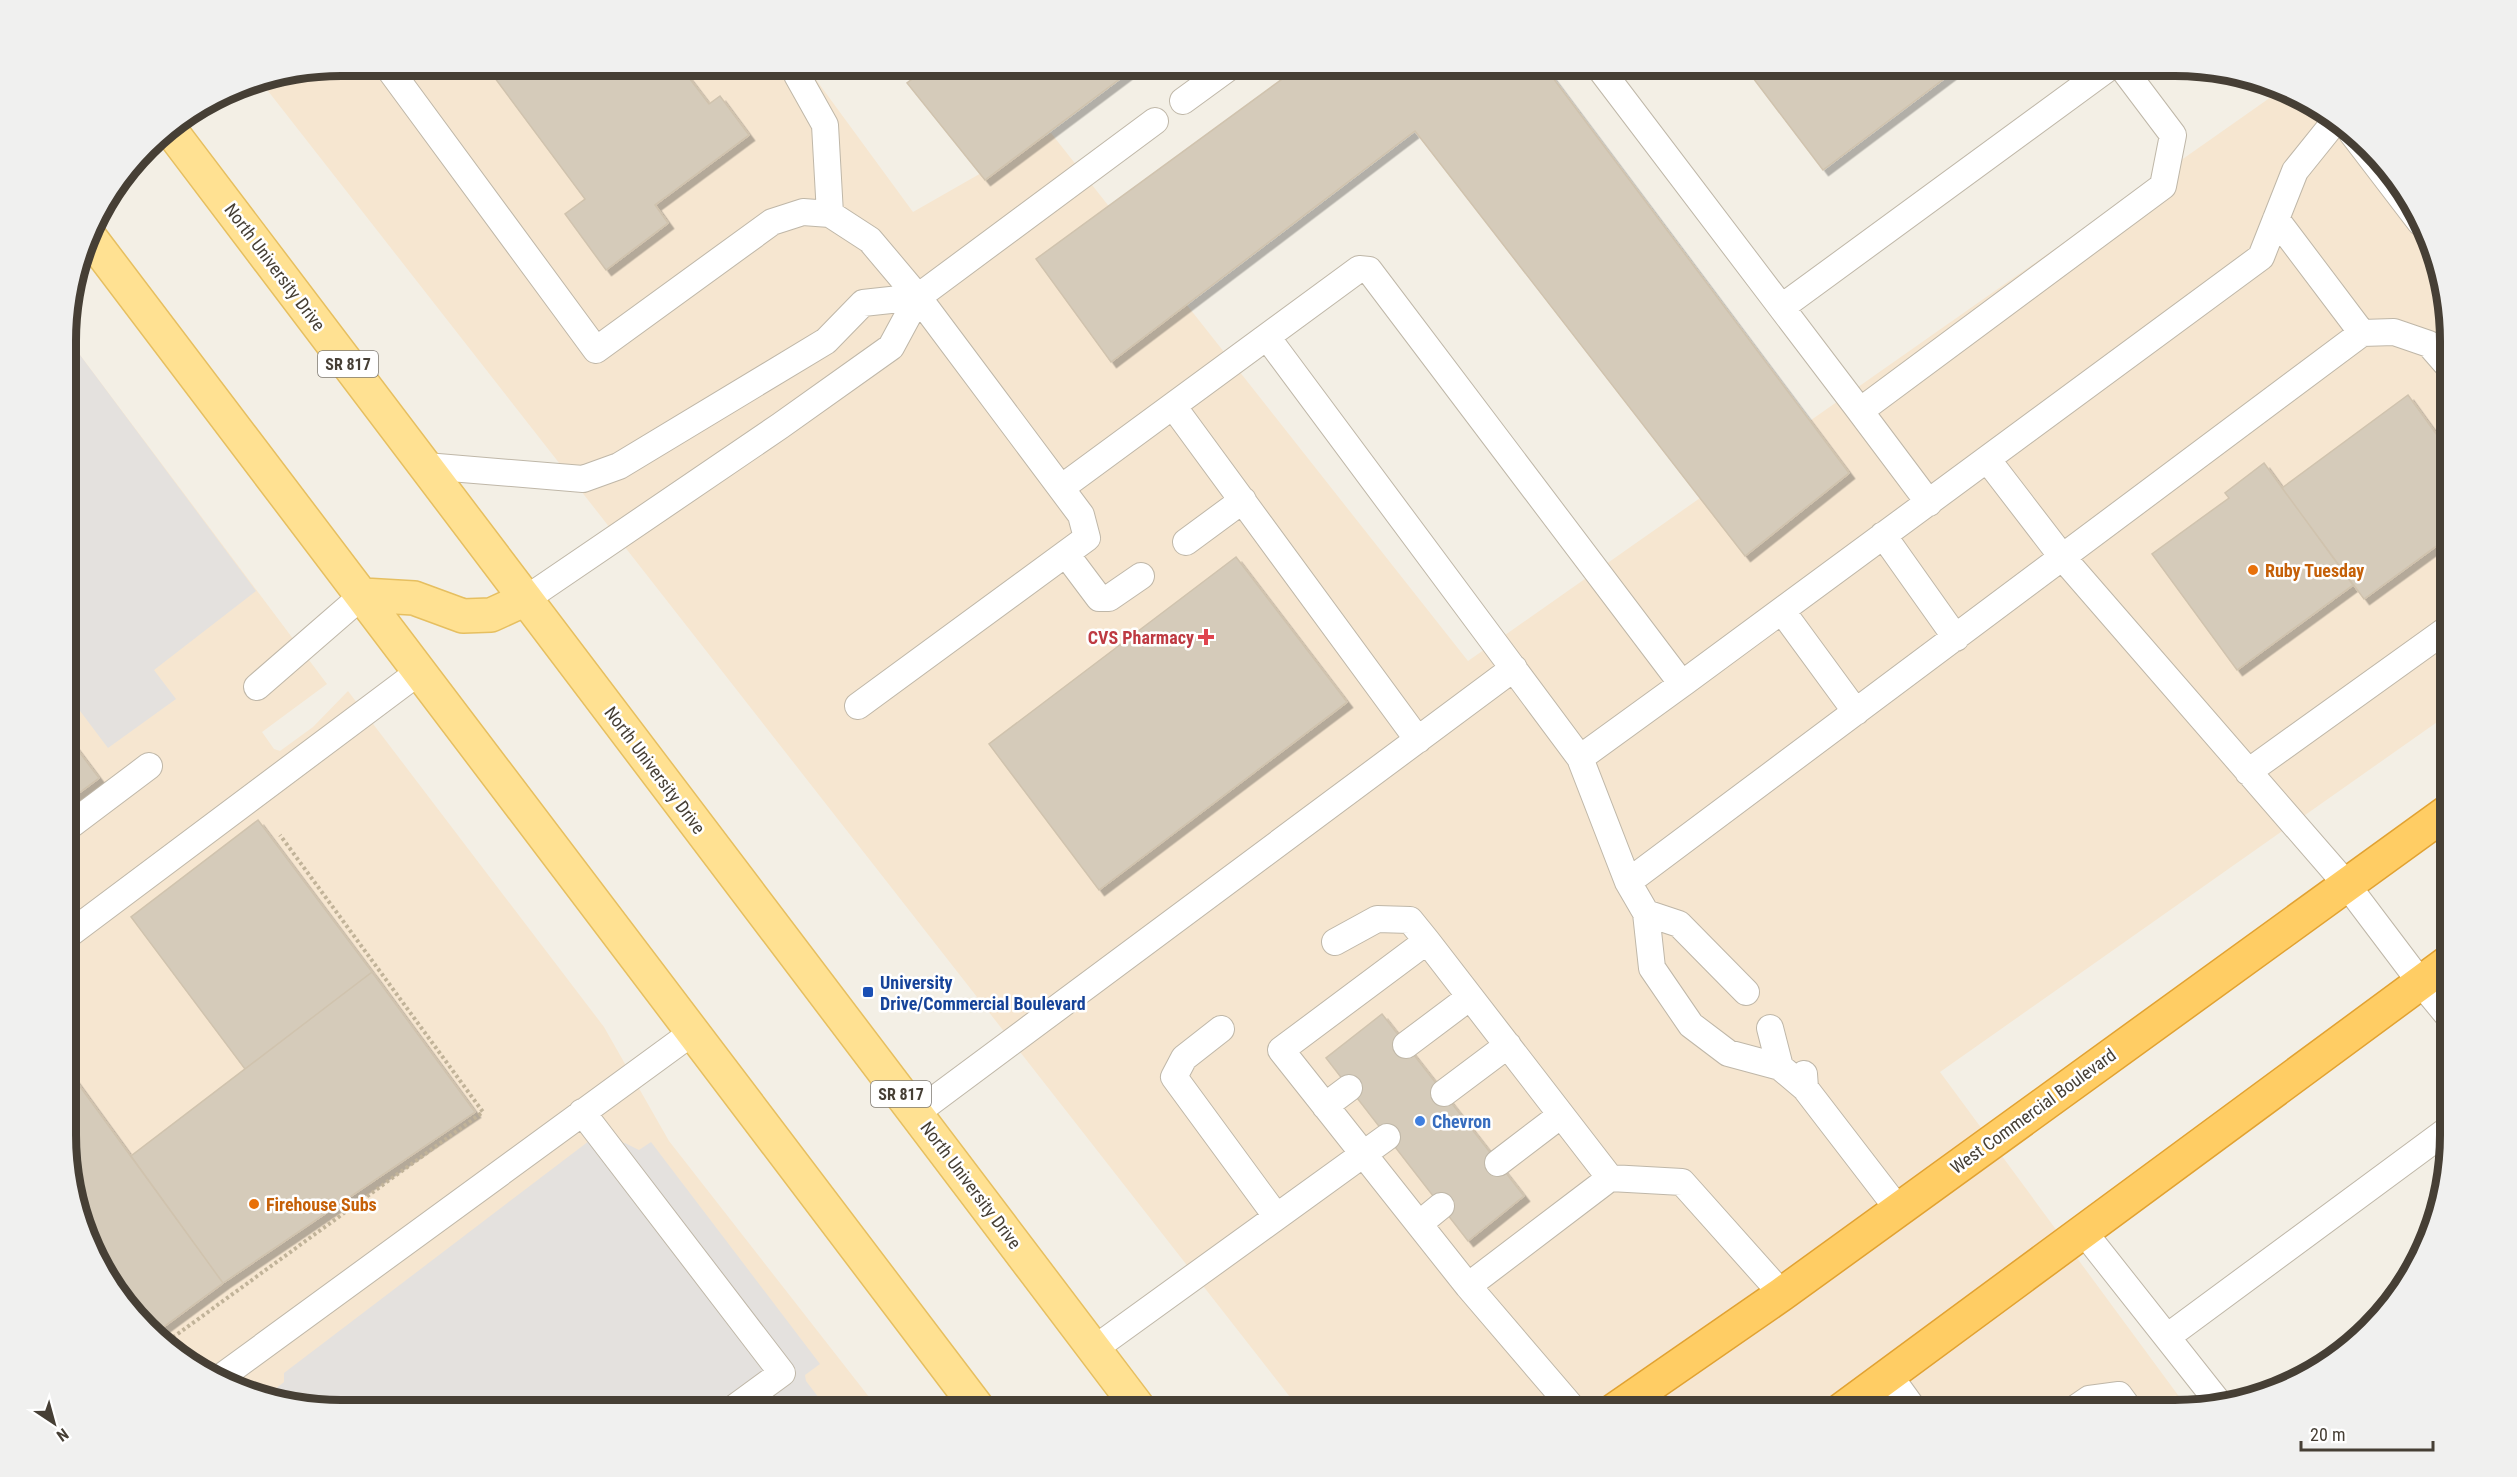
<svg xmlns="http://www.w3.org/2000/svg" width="2517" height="1477" font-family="'Roboto Condensed',sans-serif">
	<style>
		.commercial { fill: #f6e6d0 }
		.parking { fill: #e4e1de }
		.building { fill: #d5cbba; stroke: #d0c3ae; stroke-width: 1.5; filter: url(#shadow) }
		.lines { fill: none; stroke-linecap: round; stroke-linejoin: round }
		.lane-casing { stroke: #bfb7a8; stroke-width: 28 }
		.primary-casing { stroke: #e6bf60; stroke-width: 36 }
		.highway-casing { stroke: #e1a232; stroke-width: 36 }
		.path { stroke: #c1b399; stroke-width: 4; stroke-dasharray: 3 3; stroke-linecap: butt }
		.lane { stroke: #fff; stroke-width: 26 }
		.primary { stroke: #ffe192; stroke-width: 33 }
		.highway { stroke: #ffcd64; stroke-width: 33 }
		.food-dot { fill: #e8710a; stroke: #fff; stroke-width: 2 }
		.health-dot { fill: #e0444e; stroke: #fff; stroke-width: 2 }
		.transit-dot { fill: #1a4fb4; stroke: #fff; stroke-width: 2 }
		.shop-dot { fill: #3f7fe0; stroke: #fff; stroke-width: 2 }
		.labels { text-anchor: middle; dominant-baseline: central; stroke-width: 5; stroke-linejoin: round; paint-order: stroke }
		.shield { fill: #fff; stroke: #7e7972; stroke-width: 1.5 }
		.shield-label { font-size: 16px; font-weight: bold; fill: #463f35 }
		.street-label { font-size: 18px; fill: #463f35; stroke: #fff }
		.food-label { font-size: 18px; font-weight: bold; fill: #c56008; stroke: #fff; text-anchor: start }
		.health-label { font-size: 18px; font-weight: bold; fill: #be3a42; stroke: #fff; text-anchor: end }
		.transit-label { font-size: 18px; font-weight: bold; fill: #164399; stroke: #fff; text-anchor: start }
		.shop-label { font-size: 18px; font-weight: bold; fill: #366cbe; stroke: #fff; text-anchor: start }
		.rim { fill: none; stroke: #463f35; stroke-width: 8 }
	</style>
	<defs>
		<filter id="shadow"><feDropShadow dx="5.5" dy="5.5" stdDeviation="0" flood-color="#0004"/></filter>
	</defs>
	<rect width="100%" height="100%" fill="#f3efe5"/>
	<!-- commercial -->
	<path class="commercial" d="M341,66H806L913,212L1051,133L1468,661L2281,90L2314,103L2370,146L2414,203L2450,323V713L1940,1072L2189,1410L1301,1411L261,82Z
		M68,339L327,684L262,732L274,749L280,751L313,727L348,691L604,1027L669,1141L880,1411H341L270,1402L203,1374L112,1288L68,1171Z"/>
	<!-- parking -->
	<path class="parking" d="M68,339L256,591L154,670L176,699L108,748L68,695Z
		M589,1141L625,1143L639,1150L651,1142L820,1364L805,1375L806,1381L825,1406L819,1411H341L270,1402L263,1399L284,1382V1373Z"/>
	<!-- building -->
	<path class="building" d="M486,66H680L709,104L720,96L749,135L655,205L668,223L606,270L565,214L585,199Z
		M929,66H1137L985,180L907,83Z
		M1300,66H1544L1849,473L1745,556L1415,131L1111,362L1036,259Z
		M1744,66H1961L1823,170Z
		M2408,395L2450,453V536L2364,599L2282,488Z
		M2264,463L2353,585L2237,670L2152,554L2229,498L2225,493Z
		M1236,557L1347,702L1099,890L989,744Z
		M68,737L99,778L68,801Z
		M258,820L372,972L245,1069L131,917Z
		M372,972L475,1112L223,1283L131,1156Z
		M1382,1014L1524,1196L1468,1241L1326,1058Z
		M68,1070L223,1283L158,1331L112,1288L68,1171Z"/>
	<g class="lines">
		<defs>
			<path id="lane" d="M387,66L596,350L772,222L803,212L830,214L870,240L918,297L1081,515L1087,538L858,706
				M809,66L797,75L825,125L830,214
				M1598,66L1860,411L2163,186L2173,135L2121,66
				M1183,101L1231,66
				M2352,133L2420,222
				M2276,219L2362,333
				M1782,307L2111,66
				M1267,337L1580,758L1628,882L1646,913L1652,968L1691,1025L1728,1053L1780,1067L1805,1088
				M1173,406L1418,740
				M1860,411L1929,503
				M1987,459L2063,558L2347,885L2421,983L2450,1018
				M426,466L583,479L619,466L826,341L863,303L918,297
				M1061,488L1359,269L1369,270L1682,684L2261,257L2295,171L2336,120
				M1883,535L1956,638
				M1186,542L1243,500
				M1066,554L1099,598H1109L1141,576
				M526,599L780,426L891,347L918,297L1155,121
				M1782,611L1856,712
				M257,687L363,595
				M1580,758L1682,684
				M2248,772L2450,627
				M68,827L149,766
				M1628,882L2362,333L2394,332L2429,344L2450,368
				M1646,913L1679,924L1746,992
				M68,935L420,671
				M1335,942L1377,919L1410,920L1427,941
				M1770,1028L1780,1067
				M1221,1029L1184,1058L1174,1077L1276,1216
				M1406,1045L1470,997
				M1804,1074L1805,1088L1898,1209
				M1444,1093L1508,1045
				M1325,1106L1349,1088
				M582,1112L782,1373L730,1411
				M916,1113L1514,668
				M1498,1163L1561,1115
				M1419,1224L1441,1206
				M2083,1231L2219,1403
				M1468,1286L1281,1050L1427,941L1610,1178
				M2167,1337L2450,1128
				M1094,1349L1387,1137
				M1889,1375L1915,1411
				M217,1380L693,1032
				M2073,1410L2089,1399L2119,1395L2130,1410
				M1575,1411L1468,1286L1610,1178L1682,1182L1782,1294"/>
			<path id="primary" d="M169,128L1141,1411
				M89,236L980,1411
				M363,595L414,598L463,616L491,615L526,599"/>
			<path id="highway" d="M1613,1411L1782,1294L2450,810
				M1840,1411L2450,961"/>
		</defs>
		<!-- lane casing -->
		<use href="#lane" class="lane-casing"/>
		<!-- primary casing -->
		<use href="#primary" class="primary-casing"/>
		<!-- highway casing -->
		<use href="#highway" class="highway-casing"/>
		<!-- path -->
		<path class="path" d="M168,1341L483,1112L280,835"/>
		<!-- lane -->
		<use href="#lane" class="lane"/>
		<!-- primary -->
		<use href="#primary" class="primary"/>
		<!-- highway -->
		<use href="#highway" class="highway"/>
	</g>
	<!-- markers -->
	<g class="food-dot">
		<circle cx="2253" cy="570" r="6"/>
		<circle cx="254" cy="1204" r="6"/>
	</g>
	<path class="health-dot" d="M1203 628h6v6h6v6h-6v6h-6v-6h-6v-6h6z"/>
	<rect class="transit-dot" x="862" y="986" width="12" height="12" rx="3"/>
	<circle class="shop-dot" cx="1420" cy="1121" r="6"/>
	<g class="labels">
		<!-- shield labels -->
		<g class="shield">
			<rect x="318" y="351" width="60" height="26" rx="4.5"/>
			<rect x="871" y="1081" width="60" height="26" rx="4.5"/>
		</g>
		<g class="shield-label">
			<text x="348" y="364">SR 817</text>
			<text x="901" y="1094">SR 817</text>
		</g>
		<!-- street labels -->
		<g class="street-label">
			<text transform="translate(275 267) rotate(53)">North University Drive</text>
			<text transform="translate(655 770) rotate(53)">North University Drive</text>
			<text transform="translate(2033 1111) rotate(-36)">West Commercial Boulevard</text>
			<text transform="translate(971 1185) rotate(53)">North University Drive</text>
		</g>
		<!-- food labels -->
		<g class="food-label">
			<text x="2265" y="570">Ruby Tuesday</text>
			<text x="266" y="1204">Firehouse Subs</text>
		</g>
		<!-- health labels -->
		<g class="health-label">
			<text x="1194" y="637">CVS Pharmacy</text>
		</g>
		<!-- transit labels -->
		<g class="transit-label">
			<text x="880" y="982">University<tspan x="880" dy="21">Drive/Commercial Boulevard</tspan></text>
		</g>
		<!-- shop labels -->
		<g class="shop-label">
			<text x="1432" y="1121">Chevron</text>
		</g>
	</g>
	<!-- crop -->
	<path d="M0 0H2517V1477H0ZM341 76H2175A265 265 0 0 1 2440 341V1135A265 265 0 0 1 2175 1400H341A265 265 0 0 1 76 1135V341A265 265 0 0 1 341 76Z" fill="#f0f0ef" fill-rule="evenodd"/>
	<path class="rim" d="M341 76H2175A265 265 0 0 1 2440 341V1135A265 265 0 0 1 2175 1400H341A265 265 0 0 1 76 1135V341A265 265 0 0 1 341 76Z"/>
	<!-- north arrow -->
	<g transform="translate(54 1423) rotate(144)" stroke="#ffffff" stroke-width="4.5" paint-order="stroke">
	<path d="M0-4.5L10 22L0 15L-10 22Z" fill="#463f35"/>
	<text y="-9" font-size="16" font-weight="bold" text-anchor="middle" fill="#463f35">N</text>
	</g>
	<!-- scale -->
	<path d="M2301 1441v9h132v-9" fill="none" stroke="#463f35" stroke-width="3"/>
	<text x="2310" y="1441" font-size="18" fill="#463f35" stroke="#ffffff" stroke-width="4.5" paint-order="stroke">20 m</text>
</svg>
